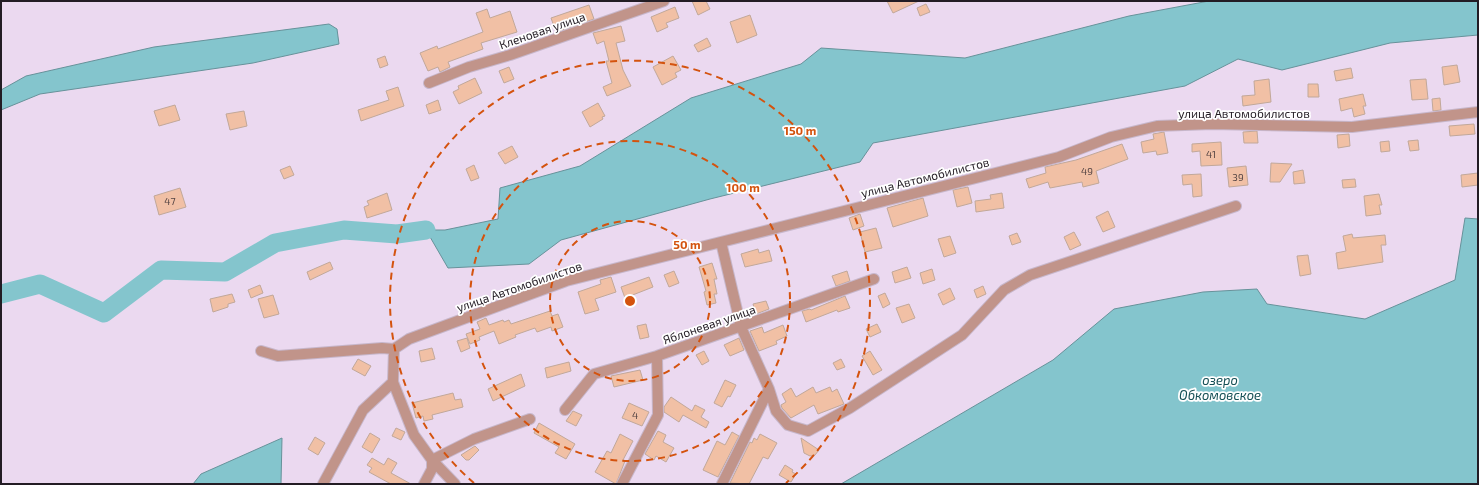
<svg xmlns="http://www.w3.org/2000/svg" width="1479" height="485" font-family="'Exo 2',sans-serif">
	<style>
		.water { fill: #84c5cd; stroke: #67929a }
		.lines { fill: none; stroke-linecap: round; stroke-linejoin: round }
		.river { stroke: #84c5cd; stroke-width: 19 }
		.building { fill: #f1c0a5; stroke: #c1a89a }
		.minor-casing { stroke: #c7b7cb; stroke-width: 12 }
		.minor { stroke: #c1948a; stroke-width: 10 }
		.ring { fill: none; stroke: #d4530e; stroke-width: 2; stroke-dasharray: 7 5 }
		.labels { text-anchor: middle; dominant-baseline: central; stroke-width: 3.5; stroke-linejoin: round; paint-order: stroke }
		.number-label { font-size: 10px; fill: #564544 }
		.street-label { font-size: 12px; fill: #231c24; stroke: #fff }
		.water-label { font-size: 13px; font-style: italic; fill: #165056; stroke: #fff }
		.centre { fill: #d4530e; stroke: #fff; stroke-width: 2 }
		.ring-label { font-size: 12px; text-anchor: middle; font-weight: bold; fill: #d4530e; stroke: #fff; stroke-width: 3.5; stroke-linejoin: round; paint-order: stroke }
	</style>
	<rect width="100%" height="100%" fill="#ebd9f0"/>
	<!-- water -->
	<path class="water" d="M1209,1H1478V35L1390,43L1282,70L1238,59L1185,86L873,143L860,162L710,199L561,240L529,264L448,268L426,230H445L498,219L500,188L580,166L691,98L801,64L821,48L965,58L1129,16Z
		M329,24L337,29L339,44L253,63L40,94L1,110V90L26,76L154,47Z
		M1465,218L1478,219V484H841L1053,360L1114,309L1203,292L1257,289L1267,304L1365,319L1455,280Z
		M282,438L281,484H193L201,474Z"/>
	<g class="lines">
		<!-- river -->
		<path class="river" d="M1,294L40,284L104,313L161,270L225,272L275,243L344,230L397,234L426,230"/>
	</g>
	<!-- building -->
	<path class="building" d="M692,1H706L710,9L698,15Z
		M887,1H919L893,13Z
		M926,4L930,12L920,16L917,8Z
		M589,5L594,19L556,32L551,18Z
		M675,7L679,18L666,23L668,27L657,32L651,17Z
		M487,9L490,18L510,11L517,32L481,43L483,49L448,62L450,67L440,72L438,67L428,71L420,53L437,46L438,49L483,32L476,13Z
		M750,15L757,35L737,43L730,22Z
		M621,26L625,41L616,43L623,70L631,86L607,96L603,87L612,83L606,61H609L604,41L597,44L593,33Z
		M707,38L711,46L698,52L694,45Z
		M385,56L388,65L380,68L377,59Z
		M673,56L681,70L675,73L677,77L662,85L653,67Z
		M1457,65L1460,82L1444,85L1442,67Z
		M509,67L514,79L504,83L499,71Z
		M1351,68L1353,78L1336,81L1334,71Z
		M475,78L482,93L459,104L453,92L459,89L458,86Z
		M1269,79L1271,102L1243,106L1242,96L1255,95L1254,81Z
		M1426,79L1428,99L1412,100L1410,80Z
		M1308,84H1318L1319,97H1308Z
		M398,87L404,106L361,121L358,110L389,100L386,91Z
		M1363,94L1366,106H1363L1365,114L1354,117L1352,108L1341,111L1339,99Z
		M1440,98L1441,110L1433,111L1432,99Z
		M438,100L441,110L429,114L426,105Z
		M598,103L605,116L602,117L603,119L590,127L582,112Z
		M175,105L180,120L159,126L154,111Z
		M244,111L247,126L230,130L226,114Z
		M1474,124L1475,134L1450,136L1449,126Z
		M1257,131L1258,143H1244L1243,132Z
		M1164,132L1168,153L1157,155L1156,151L1143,153L1141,142L1154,139L1153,134Z
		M1349,134L1350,146L1338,148L1337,135Z
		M1418,140L1419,150L1410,151L1408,141Z
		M1389,141L1390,151L1381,152L1380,142Z
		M1221,142L1222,165L1201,166L1200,151L1192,152V144Z
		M1122,144L1128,159L1096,171L1099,183L1083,187L1082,182L1050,188L1048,182L1029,188L1026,179L1046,173L1045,167L1076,160Z
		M512,146L518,157L505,164L498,153Z
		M1271,163L1292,164L1280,182H1270Z
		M474,165L479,178L471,181L466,169Z
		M290,166L294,175L284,179L280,170Z
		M1246,166L1248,185L1229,187L1227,168Z
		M1303,170L1305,183L1294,184L1293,172Z
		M1478,173V185L1462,187L1461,175Z
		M1201,174L1202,196L1193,197L1192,184L1183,185L1182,175Z
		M1355,179L1356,187L1343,188L1342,180Z
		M968,187L972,203L957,207L953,190Z
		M180,188L186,207L159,215L154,196Z
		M387,193L392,210L367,218L364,207L369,205L367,201Z
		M1002,193L1004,208L976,212L975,201L991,199L990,195Z
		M1379,194L1382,205H1379L1381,214L1366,216L1364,196Z
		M923,198L928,216L893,227L887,208Z
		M1108,211L1115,227L1103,232L1096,217Z
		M860,214L864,226L853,230L849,218Z
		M876,228L882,248L865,252L860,232Z
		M1074,232L1081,245L1070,250L1064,237Z
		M1017,233L1021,242L1012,245L1009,236Z
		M1352,234L1353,238L1385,235L1386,245H1381L1383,262L1338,269L1336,253L1346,251L1343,236Z
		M950,236L956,253L944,257L938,239Z
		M758,249L759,253L769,250L772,261L745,267L741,254Z
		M1308,255L1311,274L1300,276L1297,256Z
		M330,262L333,269L310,280L307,272Z
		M712,263L717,279H714L717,294H714L716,303L707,305L704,292L706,291L699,267Z
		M907,267L911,278L895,283L892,272Z
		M932,269L935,280L923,284L920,273Z
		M674,271L679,283L669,287L664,275Z
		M847,271L850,281L836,286L832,276Z
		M611,277L616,292L595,299L599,310L585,314L578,292L601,284L600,280Z
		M649,277L653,287L625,298L621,287Z
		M260,285L263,293L251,298L248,290Z
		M983,286L986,294L977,298L974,290Z
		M950,288L955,299L943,305L938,294Z
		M885,293L890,304L883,308L878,296Z
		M232,294L235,302L228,304V307L213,312L210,299Z
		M273,295L279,314L264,318L258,299Z
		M845,296L850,308L838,312L837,310L806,322L802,311L810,309L811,310Z
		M766,301L769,309L756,314L753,304Z
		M909,304L915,318L902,323L896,308Z
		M550,311L552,316L558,314L563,327L552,331L551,327L537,332L535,328L515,335L516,337L499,344L494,331L479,337L480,340L470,344L466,334L480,329L477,322L486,318L489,325L503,320L504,322L509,320L511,324Z
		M646,324L649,337L640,339L637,326Z
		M877,324L881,332L870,337L866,329Z
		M783,325L787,336L776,341L777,344L759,351L750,331L762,327L764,333Z
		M467,338L470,348L461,352L457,341Z
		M739,338L744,350L730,356L724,345Z
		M432,348L435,359L421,362L419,351Z
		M704,351L709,361L702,365L696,355Z
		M870,351L882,370L873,375L862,356Z
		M358,359L371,366L365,376L352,369Z
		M841,359L845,367L837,370L833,363Z
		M569,362L571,371L547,378L545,368Z
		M640,370L643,380L614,387L611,376Z
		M521,374L525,386L493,401L488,389Z
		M725,380L736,385L730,397L728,396L722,407L714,403Z
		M813,387L816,393L830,387L832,392L837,389L844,404L818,414L814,405L791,418L782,408L781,405L786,402L782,394L791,388L796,397Z
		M453,393L455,400L461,399L463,407L432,415L433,419L424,421L423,416L416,418L412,403Z
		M671,397L692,411L695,405L705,410L701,417L709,422L706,428L683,415L679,422L664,412V407Z
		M629,403L649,412L642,426L622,418Z
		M573,411L582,415L576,426L566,421Z
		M539,423L575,444L566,459L555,453L559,447L534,433Z
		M396,428L405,432L401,440L392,436Z
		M658,431L666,435L663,442L674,448L666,462L656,456L654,460L645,454Z
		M732,432L739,436L718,477L703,470L717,441L725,445Z
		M370,433L380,439L372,453L362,447Z
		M620,434L633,441L623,460L625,461L616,484L595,472L607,451L611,453Z
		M760,434L777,443L768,459L763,457L749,484L730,483L750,442L752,443L754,438L757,440Z
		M315,437L325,443L318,455L308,449Z
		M801,438L819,450L815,455L810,456L804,453Z
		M475,446L479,450L469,460H466L461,455Z
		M372,458L384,465L388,458L397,463L391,473L411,484H391L369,472L372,468L367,465Z
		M785,465L793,470L792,472L796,474L791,482L779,475Z"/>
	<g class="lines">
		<defs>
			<path id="minor" d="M429,83L469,67L510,55L664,1
				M721,242L741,327L769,389L776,411L788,425L808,431L850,408L962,335L1004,290L1030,275L1236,206
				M394,349L409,339L566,281L1059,157L1111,137L1157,126L1212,124L1352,127L1478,112
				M394,349L393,382L414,435L432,460L455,484
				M261,351L278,356L382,348L394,349
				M565,410L594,374L657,356L874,279
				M323,484L363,410L393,382
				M424,484L432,469V460L474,439L530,419
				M622,484L658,415L657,356
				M722,484L769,389"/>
		</defs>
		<!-- minor casing -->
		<use href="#minor" class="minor-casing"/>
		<!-- minor -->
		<use href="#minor" class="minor"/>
	</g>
	<!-- distance rings -->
	<g class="ring">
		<circle cx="630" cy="301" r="80"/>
		<circle cx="630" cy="301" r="160"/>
		<path d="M474 483A240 240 0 1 1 786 483"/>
	</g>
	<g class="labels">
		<!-- number labels -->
		<g class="number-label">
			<text x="1211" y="154">41</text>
			<text x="1087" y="171">49</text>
			<text x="1238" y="177">39</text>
			<text x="170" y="201">47</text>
			<text x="635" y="415">4</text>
		</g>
		<!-- street labels -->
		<g class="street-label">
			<text transform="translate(542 30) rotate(-19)">Кленовая улица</text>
			<text x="1244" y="113">улица Автомобилистов</text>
			<text transform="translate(925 177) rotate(-14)">улица Автомобилистов</text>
			<text transform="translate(519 286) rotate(-19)">улица Автомобилистов</text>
			<text transform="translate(709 324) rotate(-19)">Яблоневая улица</text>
		</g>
		<!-- water labels -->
		<g class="water-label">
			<text x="1220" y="380">озеро<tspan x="1220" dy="15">Обкомовское</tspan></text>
		</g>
	</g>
	<circle cx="630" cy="301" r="6" class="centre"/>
	<g class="ring-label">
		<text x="800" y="135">150 m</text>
		<text x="743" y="192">100 m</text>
		<text x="687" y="249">50 m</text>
	</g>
	<!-- border -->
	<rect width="1479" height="485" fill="none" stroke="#231c24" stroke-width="4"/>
</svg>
